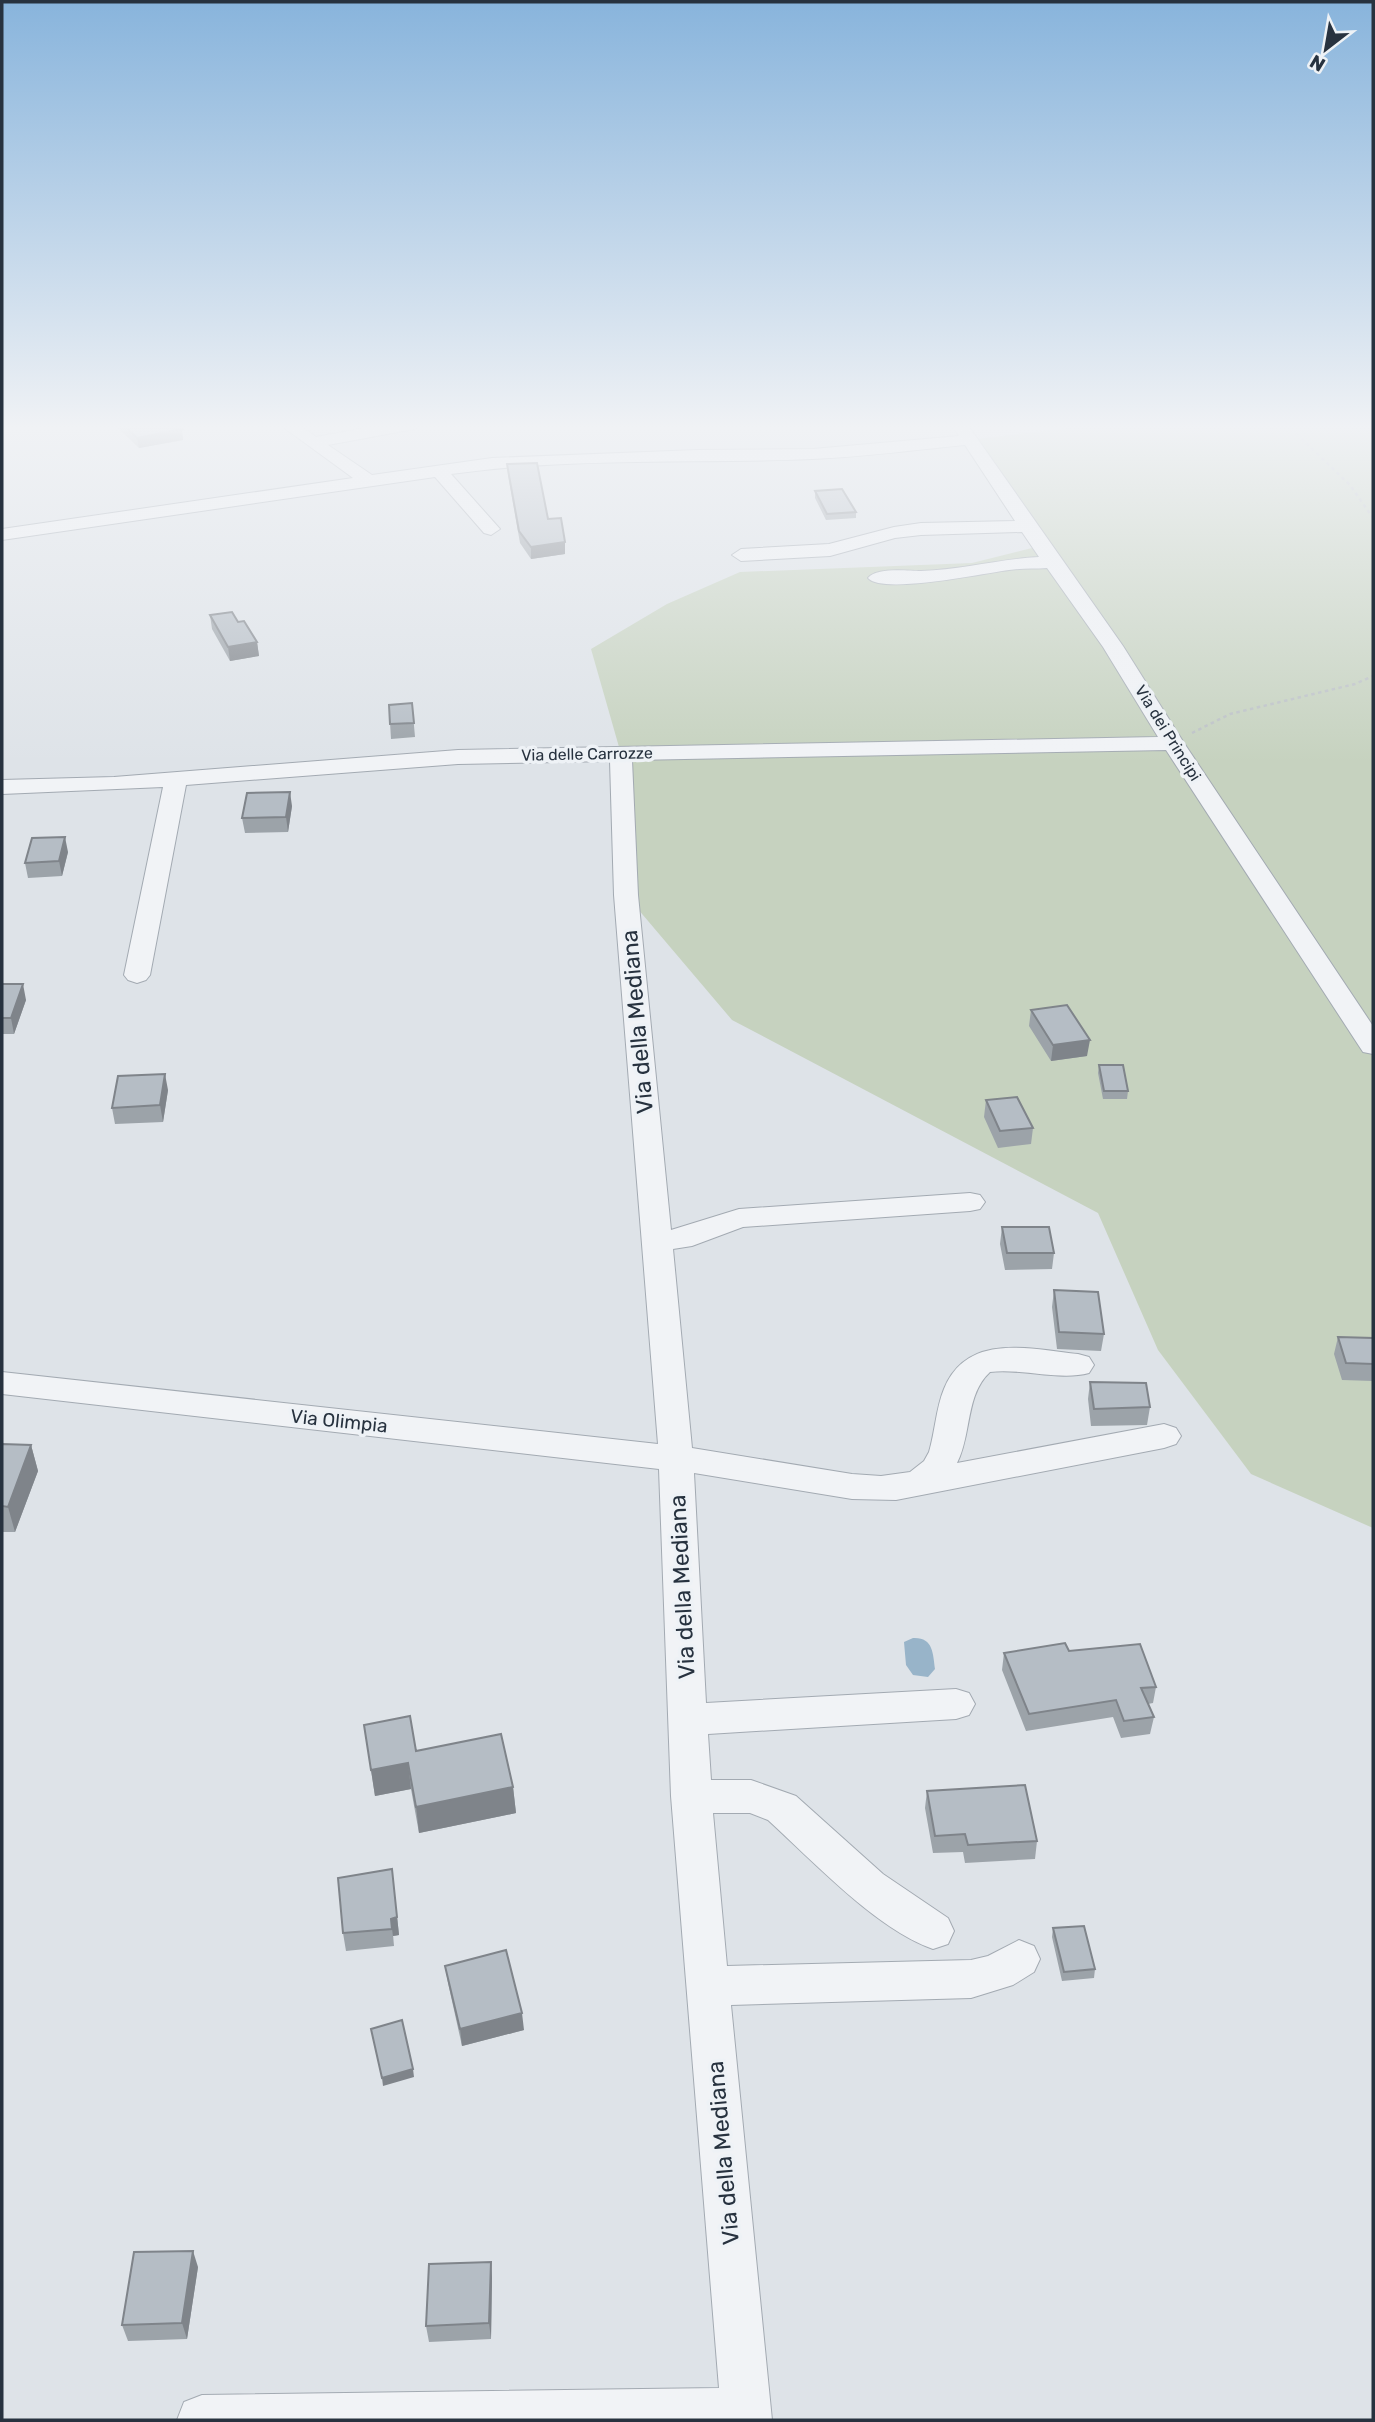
<svg xmlns="http://www.w3.org/2000/svg" width="1375" height="2422" font-family="Rubik,sans-serif">
	<style>
		.green { fill: #c6d2bf }
		.water { fill: #98b4c9 }
		.lines { fill: none; stroke-linecap: round; stroke-linejoin: round }
		.minor-casing { stroke: #a3aab2; stroke-width: 2 }
		.path { stroke: #bcc1c6; stroke-width: 2.5; stroke-dasharray: 3.5 3.5; stroke-linecap: butt }
		.minor { fill: #f1f3f6; fill-rule: evenodd }
		.wall { fill: #9ca3a9 }
		.shaded-wall { fill: #7f848a }
		.building { fill: #b5bdc5; stroke: #7f848a; stroke-width: 2 }
		.labels { text-anchor: middle; dominant-baseline: central; stroke-width: 7; stroke-linejoin: round; paint-order: stroke }
		.far-street-label { font-size: 16px; fill: #27323f; stroke: #eef2f6 }
		.street-label { font-size: 19px; fill: #27323f; stroke: #eef2f6 }
		.near-street-label { font-size: 23px; fill: #27323f; stroke: #eef2f6 }
	</style>
	<rect width="100%" height="100%" fill="#dee3e8"/>
	<!-- green -->
	<path class="green" d="M1100,424H1373V1528L1251,1474L1158,1350L1098,1213L732,1020L626,895L621,754L591,649L667,604L740,572L972,563L1040,546L969,440Z"/>
	<!-- water -->
	<path class="water" d="M913,1638C933,1637 933,1653 935,1669L928,1677L913,1675L906,1665L904,1642Z"/>
	<g class="lines">
		<defs>
			<path id="minor" d="M279,424H298L316,437L387,424H422L414,429L328,445L372,475L492,458L697,450L813,449L959,436L951,424H967L1123,646L1184,743L1373,1026V1054L1363,1052L1359,1046L1166,750L632,760L638,895L671,1230L739,1209L970,1193L980,1195L985,1202L980,1209L970,1211L743,1227L692,1246L673,1249L692,1448L852,1474L881,1476L910,1472L924,1461L929,1452C935,1432 936,1408 944,1389C967,1332 1030,1349 1078,1354L1089,1357L1094,1365L1089,1373C1060,1381 1022,1368 990,1372C965,1395 972,1434 957,1463L1164,1424L1176,1428L1181,1436L1176,1444L1164,1448L896,1500L852,1499L694,1473L706,1703L956,1689L969,1693L975,1704L969,1715L956,1719L708,1734L711,1780H751L796,1796L883,1874L948,1918L954,1931L948,1944L933,1949C876,1929 813,1861 768,1820L750,1813H713L727,1966L971,1960L988,1956L1019,1940L1034,1946L1040,1959L1034,1972L1013,1985L971,1998L731,2005L772,2420H177L184,2402L202,2395L719,2388L671,1796L659,1469L2,1394V1372L658,1444L614,895L610,761L458,764L186,785L150,975L146,980L137,983L128,980L124,975L163,787L2,794V780L114,777L458,750L1158,737L1103,647L1047,568C1034,569 1021,568 1009,570C985,573 882,595 868,578C877,567 907,571 921,571C961,570 999,559 1039,557L1022,532L921,535L895,538L830,556L741,561L732,555L741,549L829,544L894,527L921,523L1015,521L965,445C914,450 863,457 812,459C692,464 570,457 451,474L500,529L491,535L484,533L435,477L2,540V529L353,478Z"/>
		</defs>
		<!-- minor casing -->
		<use href="#minor" class="minor-casing"/>
		<!-- path -->
		<path class="path" d="M1286,424L1350,485L1373,518
			M1192,733L1230,714L1355,684L1373,676"/>
		<!-- minor -->
		<use href="#minor" class="minor"/>
	</g>
	<!-- wall -->
	<path class="wall" d="M114,424H175L183,440L139,448Z
		M507,464L565,542V554L531,559L520,543L508,475Z
		M815,491L856,512V518L826,520L815,498Z
		M210,615L238,622L257,642L259,656L230,661L212,629Z
		M412,703L415,737L391,739L389,705Z
		M292,806L288,832L245,833L242,818Z
		M68,852L62,876L28,878L25,863Z
		M2,984L26,1000L14,1034H2Z
		M1031,1010L1087,1056L1051,1061L1029,1026Z
		M1099,1065L1128,1091L1127,1099H1103L1098,1073Z
		M168,1090L163,1122L115,1124L112,1108Z
		M986,1100L1033,1128L1031,1144L998,1148L984,1117Z
		M1002,1227L1054,1253L1052,1269L1005,1270L1000,1244Z
		M1054,1290L1104,1334L1101,1351L1057,1349L1052,1307Z
		M1338,1337L1373,1338V1381L1342,1380L1334,1354Z
		M1090,1382L1150,1407L1147,1425L1091,1426L1088,1399Z
		M2,1444L31,1445L38,1471L15,1532H2Z
		M1069,1651L1156,1687L1153,1703L1148,1704L1154,1717L1150,1734L1121,1738L1113,1717L1026,1731L1002,1670L1004,1653Z
		M364,1725L416,1751L513,1787L516,1813L419,1833L411,1789L375,1796Z
		M927,1791L1037,1841L1035,1859L965,1863L963,1852L933,1853L925,1808Z
		M392,1869L399,1935L393,1936L394,1946L346,1951L343,1933Z
		M1053,1928L1095,1969L1094,1978L1062,1981L1052,1937Z
		M445,1966L524,2030L462,2046L448,1983Z
		M491,2262L492,2278L491,2339L429,2342L426,2326Z
		M198,2267L187,2339L128,2341L122,2325Z"/>
	<!-- shaded-wall -->
	<path class="shaded-wall" d="M182,429L183,440L139,448L137,438Z
		M565,542V554L531,559V547Z
		M257,642L259,656L230,661L228,647Z
		M290,792L292,806L288,832L286,817Z
		M65,837L68,852L62,876L59,861Z
		M23,984L26,1000L14,1034L11,1018Z
		M1090,1040L1087,1056L1051,1061L1053,1045Z
		M165,1074L168,1090L163,1122L160,1105Z
		M31,1445L38,1471L15,1532L8,1507Z
		M408,1763L411,1789L375,1796L371,1770Z
		M513,1787L516,1813L419,1833L416,1807Z
		M392,1869L399,1935L393,1936L394,1946L391,1919Z
		M522,2013L524,2030L462,2046L460,2029Z
		M413,2069L414,2077L383,2086L382,2078Z
		M193,2251L198,2267L187,2339L182,2323Z
		M491,2262L492,2278L491,2339L489,2323Z"/>
	<!-- building -->
	<path class="building" d="M123,424H175L182,429L137,438Z
		M537,463L548,519L561,518L565,542L531,547L519,531L507,464Z
		M842,489L856,512L827,514L815,491Z
		M232,612L238,622L244,621L257,642L228,647L210,615Z
		M412,703L414,723L390,724L389,705Z
		M290,792L286,817L242,818L247,793Z
		M65,837L59,861L25,863L32,838Z
		M2,984H23L11,1018H2Z
		M1067,1005L1090,1040L1053,1045L1031,1010Z
		M1099,1065H1123L1128,1091H1104Z
		M165,1074L160,1105L112,1108L118,1076Z
		M1017,1097L1033,1128L1000,1131L986,1100Z
		M1002,1227H1049L1054,1253H1007Z
		M1054,1290L1098,1292L1104,1334L1059,1332Z
		M1338,1337L1373,1338V1364L1346,1363Z
		M1090,1382L1146,1383L1150,1407L1094,1409Z
		M2,1444L31,1445L8,1507L2,1506Z
		M1065,1643L1069,1651L1140,1644L1156,1687L1141,1688L1154,1717L1124,1721L1116,1700L1029,1714L1004,1653Z
		M410,1716L416,1751L501,1734L513,1787L416,1807L408,1763L371,1770L364,1725Z
		M1025,1785L1037,1841L968,1845L965,1834L935,1836L927,1791Z
		M392,1869L397,1917L391,1919L392,1929L343,1933L338,1878Z
		M1084,1926L1095,1969L1064,1972L1053,1928Z
		M506,1950L522,2013L460,2029L445,1966Z
		M402,2020L413,2069L382,2078L371,2029Z
		M193,2251L182,2323L122,2325L134,2252Z
		M491,2262L489,2323L426,2326L429,2264Z"/>
	<!-- sky -->
	<linearGradient id="sky" x2="0" y2="1"><stop stop-color="#88b4dc"/><stop offset="0.56" stop-color="#f0f2f5"/><stop offset="1" stop-color="#f0f2f5" stop-opacity="0"/></linearGradient>
	<rect width="1375" height="763" fill="url(#sky)"/>
	<g class="labels">
		<!-- far-street labels -->
		<g class="far-street-label">
			<text transform="translate(1168 733) rotate(58)">Via dei Principi</text>
			<text transform="translate(587 754) rotate(-1)">Via delle Carrozze</text>
		</g>
		<!-- street labels -->
		<g class="street-label">
			<text transform="translate(339 1421) rotate(6)">Via Olimpia</text>
		</g>
		<!-- near-street labels -->
		<g class="near-street-label">
			<text transform="translate(637 1022) rotate(-95)">Via della Mediana</text>
			<text transform="translate(682 1587) rotate(-93)">Via della Mediana</text>
			<text transform="translate(723 2153) rotate(-95)">Via della Mediana</text>
		</g>
	</g>
	<!-- border -->
	<rect width="1375" height="2422" fill="none" stroke="#27323f" stroke-width="7"/>
	<!-- north arrow -->
	<g transform="translate(1326 49) rotate(211)" stroke="#eef2f6" stroke-width="5" paint-order="stroke">
	<path d="M0-5L12 26L0 18L-12 26Z" fill="#27323f"/>
	<text y="-10" font-size="19" font-weight="bold" text-anchor="middle" fill="#27323f">N</text>
	</g>
</svg>
